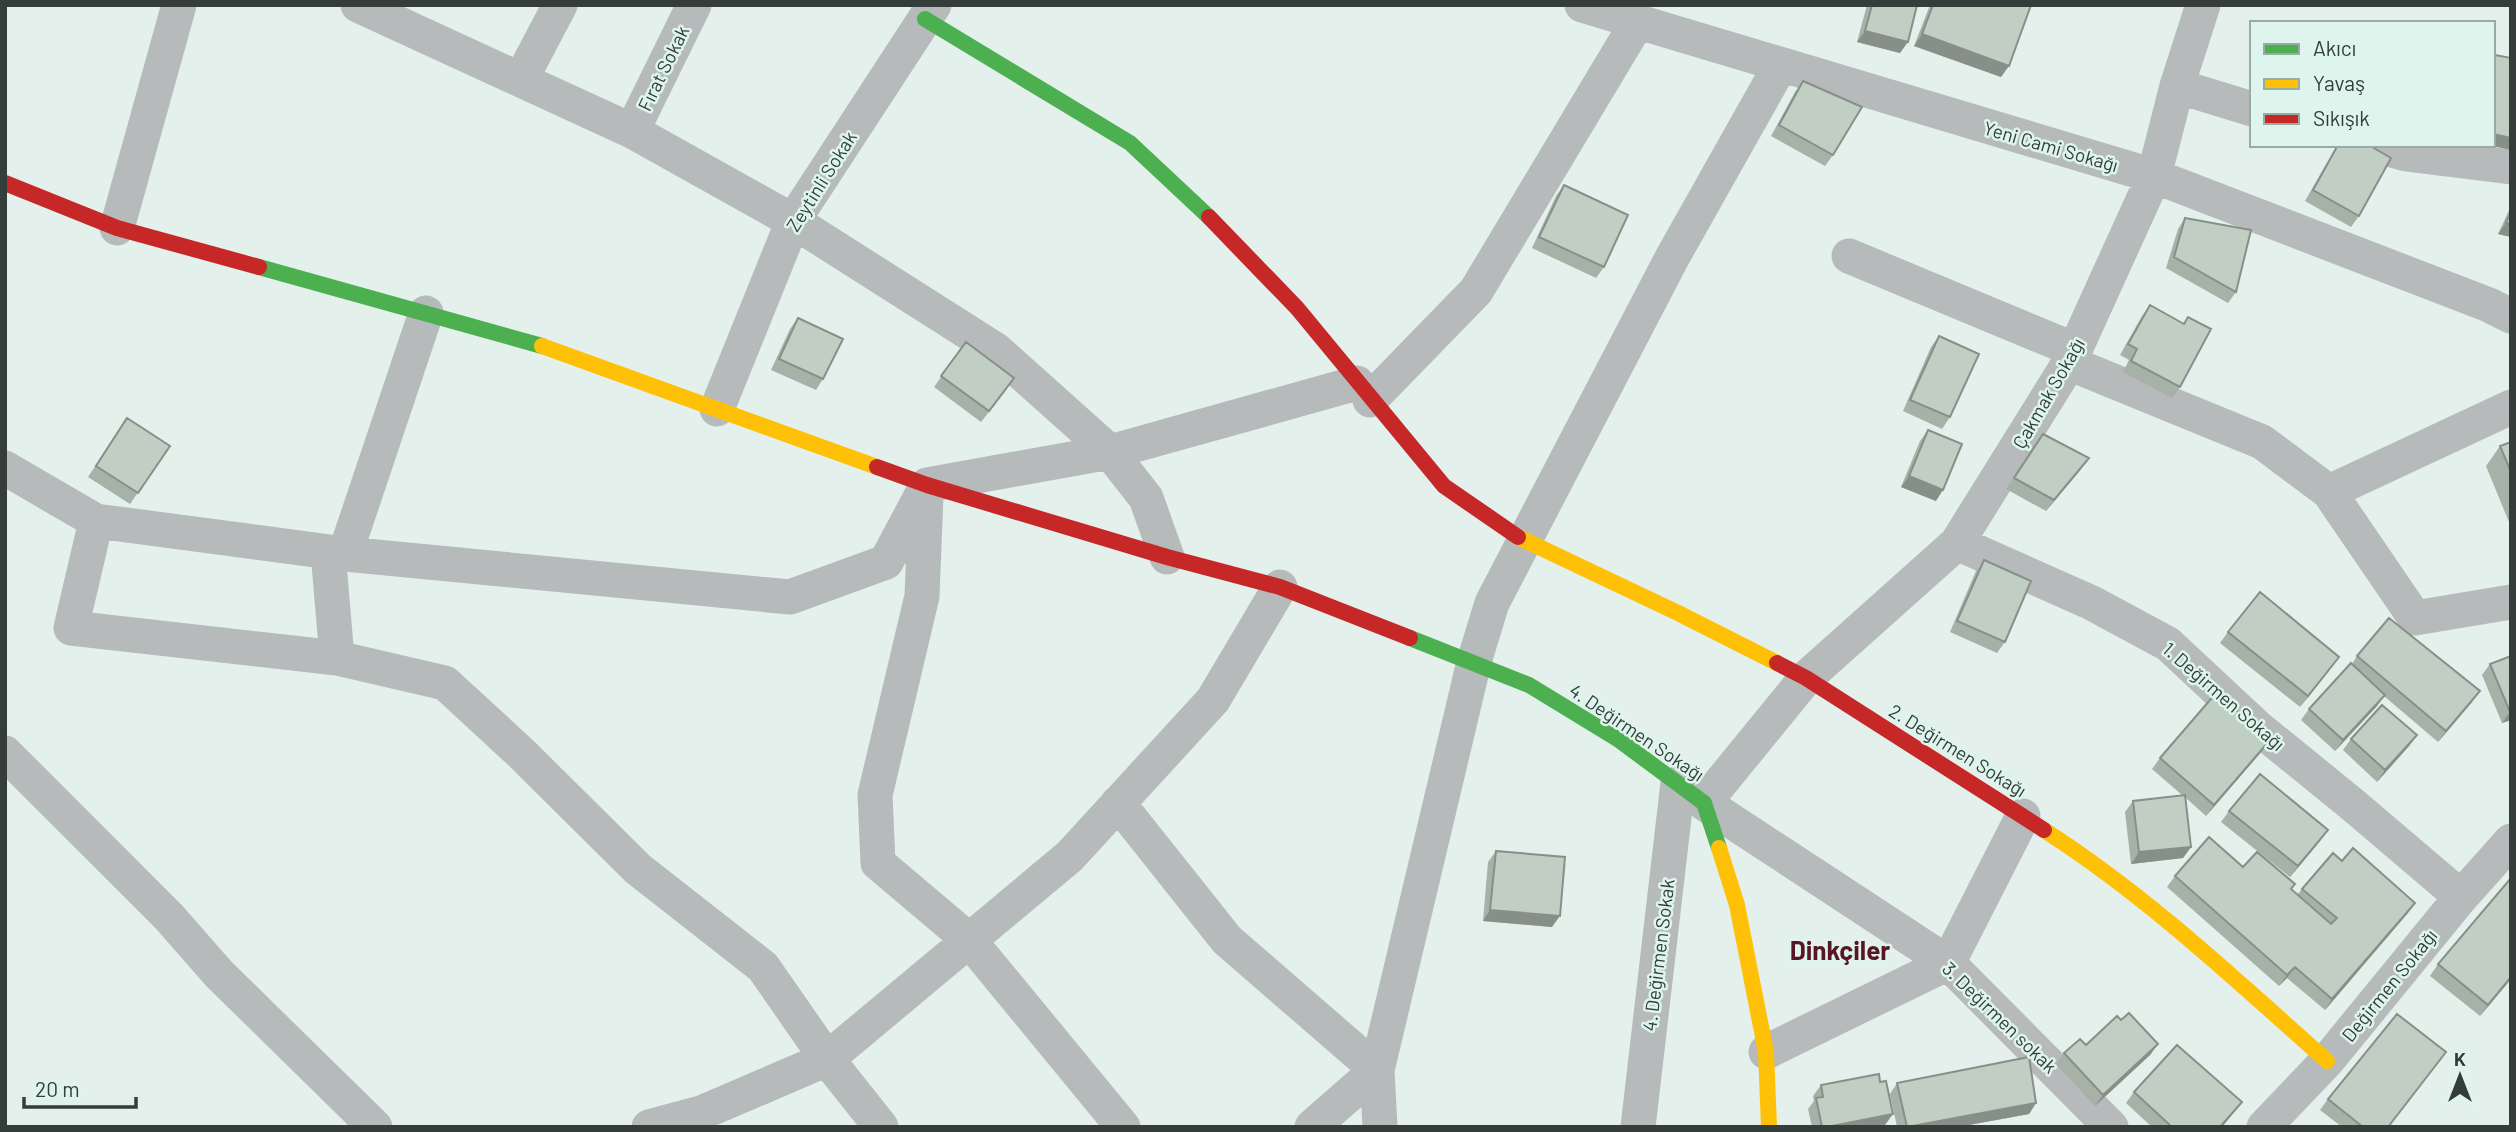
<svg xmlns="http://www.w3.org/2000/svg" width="2516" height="1132" font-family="Barlow,sans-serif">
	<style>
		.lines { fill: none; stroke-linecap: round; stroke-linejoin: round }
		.street { stroke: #b6babb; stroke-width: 35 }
		.fast { stroke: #4caf50; stroke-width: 16 }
		.slow { stroke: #ffc107; stroke-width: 16 }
		.jam { stroke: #c62828; stroke-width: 16 }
		.wall { fill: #a6b1a8 }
		.shaded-wall { fill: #879088 }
		.building { fill: #c1cec3; stroke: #879088; stroke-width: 2 }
		.labels { text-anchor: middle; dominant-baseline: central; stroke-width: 5; stroke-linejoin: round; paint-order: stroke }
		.street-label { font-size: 19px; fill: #343d3a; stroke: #def5ed }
		.district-label { font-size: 26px; font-weight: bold; fill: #5a1525; stroke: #def5ed }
	</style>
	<rect width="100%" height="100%" fill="#e3f0ec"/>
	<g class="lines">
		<!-- street -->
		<path class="street" d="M358,5L632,131L793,221L996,350L1110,452L1146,498L1167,557
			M1582,5L2154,176L2489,305L2511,316
			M521,79L560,5
			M2177,86L2252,109
			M632,131L694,5
			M2374,145L2406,154L2511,167
			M117,228L179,5
			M1849,256L2075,350
			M2069,363L2262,442L2329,492L2415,618L2511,602
			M1370,400L1476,291L1638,21
			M717,409L793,221L934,5
			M5,468L96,521L345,554L790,597L886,562L927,485
			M927,485L1110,452L1357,383
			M2329,492L2511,407
			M926,495L922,596L875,795L878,863L969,940L1123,1127
			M96,521L71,628L337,658L445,683L521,753L638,869L763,967L827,1059L881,1127
			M1957,543L2092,603L2168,644L2257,727L2353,805L2461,897
			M328,552L337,658
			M345,554L426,313
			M5,753L169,917L219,974L375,1127
			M1118,803L1227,940L1377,1070L1312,1127
			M1766,1052L1948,963L2023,816
			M649,1127L701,1113L827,1059L1070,856L1213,700L1280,587
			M1380,1127L1377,1070L1474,662L1492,603L1673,256L1780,66
			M1638,1127L1678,783
			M2111,1127L1948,963L1704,803L1806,678L1957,543L2069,363L2154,176L2177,86L2203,5
			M2264,1127L2327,1061L2461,897L2511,841"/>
		<!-- fast -->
		<path class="fast" d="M925,19L1130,143L1209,217
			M259,267L542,346
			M1410,638L1529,685L1619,740L1704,803L1719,848"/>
		<!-- slow -->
		<path class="slow" d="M542,346L877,467
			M1518,537L1678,613L1777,663
			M2044,830C2147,896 2236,980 2327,1061
			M1719,848L1737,905L1766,1052L1769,1127"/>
		<!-- jam -->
		<path class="jam" d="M5,183L117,228L259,267
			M1209,217L1297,308L1444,486L1518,537
			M877,467L927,485L1167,557L1280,587L1410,638
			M1777,663L1806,678L2044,830"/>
	</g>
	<!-- wall -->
	<path class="wall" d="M1867,5H1917L1900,53L1857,42Z
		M1930,5H2031L2001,77L1914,46Z
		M1803,81L1833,155L1825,166L1771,136L1795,92Z
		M2337,145H2375L2359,216L2351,227L2305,201Z
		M1564,185L1604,267L1596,278L1532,248L1556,196Z
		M2511,206V237L2498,234Z
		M2185,218L2236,292L2228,303L2166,268L2178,229Z
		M2150,305L2183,324L2188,317L2180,387L2172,398L2123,372L2129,360L2120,355L2142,316Z
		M798,318L823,379L816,390L771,370L790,329Z
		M1939,336L1950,417L1942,429L1903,411L1931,347Z
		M966,342L1007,389L981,422L934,387Z
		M127,418L170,446L130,504L88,477Z
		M1928,430L1936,501L1901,487L1920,441Z
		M2043,434L2081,469L2046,511L2006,489Z
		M2511,442V527L2486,466L2500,446Z
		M1984,560L2005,642L1997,653L1950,632L1976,571Z
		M2228,632L2331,668L2300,707L2220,643Z
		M2357,656L2472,702L2438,742L2384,696L2377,706L2335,751L2301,720L2309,709L2352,664Z
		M2511,656V720L2502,723L2482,675L2490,664Z
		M2417,735L2409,746L2377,782L2343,750L2351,739Z
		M2270,740L2262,751L2206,816L2186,798L2191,847L2183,858L2131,864L2125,812L2133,801L2182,795L2152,769L2160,758Z
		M2229,811L2320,841L2290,877L2221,822Z
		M1496,851L1552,927L1483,921L1488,862Z
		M2342,861L2415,903L2407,914L2325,1010L2287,978L2279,986L2167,887L2175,876L2243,867L2291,890L2297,895L2302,889Z
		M2438,964L2511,979L2480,1016L2430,976Z
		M2121,1020L2158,1044L2150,1055L2095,1106L2056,1064L2064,1053L2086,1045Z
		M2446,1052L2388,1127H2342L2320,1110L2328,1099Z
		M1897,1083L2036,1103L2029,1114L1958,1127H1897L1890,1094Z
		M1821,1085L1885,1125L1876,1127H1812L1808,1109L1814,1101L1813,1096Z
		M2134,1092L2242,1102L2222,1127H2152L2126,1103Z"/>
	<!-- shaded-wall -->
	<path class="shaded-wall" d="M1865,31L1908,42L1900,53L1857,42Z
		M1922,34L2009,66L2001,77L1914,46Z
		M2493,134L2511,138V150L2487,145H2493Z
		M2506,223L2511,224V237L2498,234Z
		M2089,458L2081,469L2046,511L2054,500Z
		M1909,476L1943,490L1936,501L1901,487Z
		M2339,657L2331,668L2300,707L2308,696Z
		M2480,691L2472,702L2438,742L2446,731Z
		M2385,695L2377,706L2335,751L2343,740Z
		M2510,712L2511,720L2502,723Z
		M2417,735L2409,746L2377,782L2385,770Z
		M2270,740L2262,751L2206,816L2214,805Z
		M2328,830L2320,841L2290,877L2298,866Z
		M2191,847L2183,858L2131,864L2139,852Z
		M2415,903L2407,914L2325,1010L2332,999Z
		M1490,910L1560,916L1552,927L1483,921Z
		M2295,967L2287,978L2279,986L2287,975Z
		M2511,977V979L2480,1016L2488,1005Z
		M2158,1044L2150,1055L2095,1106L2103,1095Z
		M2242,1102L2222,1127H2220Z
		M2036,1103L2029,1114L1958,1127H1907Z
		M1893,1114L1885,1125L1876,1127H1827Z"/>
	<!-- building -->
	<path class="building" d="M1872,5H1917L1908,42L1865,31Z
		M1933,5H2031L2009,66L1922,34Z
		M2495,55L2511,58V138L2493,134V63Z
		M1803,81L1862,107L1833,155L1779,125Z
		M2338,145H2375L2374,148L2391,158L2359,216L2313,190Z
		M1564,185L1628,215L1604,267L1539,237Z
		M2511,212V224L2506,223Z
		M2185,218L2251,230L2236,292L2174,257Z
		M2150,305L2184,324L2188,317L2211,329L2180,387L2131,361L2137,349L2128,344Z
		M798,318L843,339L823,379L779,359Z
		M1939,336L1979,354L1950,417L1910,400Z
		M966,342L1014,378L989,411L941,376Z
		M127,418L170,446L138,493L96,466Z
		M1928,430L1962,444L1943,490L1909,476Z
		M2043,434L2089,458L2054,500L2014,478Z
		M2511,442V472L2500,446Z
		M1984,560L2031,581L2005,642L1957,621Z
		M2260,592L2339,657L2308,696L2228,632Z
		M2389,618L2480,691L2446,731L2357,656Z
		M2511,656V712H2510L2490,664Z
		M2351,663L2385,695L2343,740L2309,709Z
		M2216,693L2270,740L2214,805L2160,758Z
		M2382,705L2417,735L2385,770L2351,739Z
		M2260,774L2328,830L2298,866L2229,811Z
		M2185,795L2191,847L2139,852L2133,801Z
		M2209,837L2243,867L2257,852L2295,884L2291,889L2331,924L2337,918L2302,889L2333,853L2342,861L2353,848L2415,903L2332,999L2295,967L2287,975L2175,876Z
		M1496,851L1565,857L1560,916L1490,910Z
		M2511,878V977L2488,1005L2438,964Z
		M2129,1013L2158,1044L2103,1095L2064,1053L2080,1039L2086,1045L2117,1016L2121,1020Z
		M2397,1014L2446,1052L2388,1127H2363L2328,1099Z
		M2177,1045L2242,1102L2220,1127H2172L2134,1092Z
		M2029,1057L2036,1103L1907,1127L1897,1083Z
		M1879,1074L1880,1082L1886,1081L1893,1114L1827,1127H1822L1816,1098L1823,1097L1821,1085Z"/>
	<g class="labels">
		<!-- street labels -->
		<g class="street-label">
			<text transform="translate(663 68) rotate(-64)">Fırat Sokak</text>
			<text transform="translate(2051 146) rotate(16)">Yeni Cami Sokağı</text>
			<text transform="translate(821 181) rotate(-58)">Zeytinli Sokak</text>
			<text transform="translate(2048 393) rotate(-60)">Çakmak Sokağı</text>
			<text transform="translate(2224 696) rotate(41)">1. Değirmen Sokağı</text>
			<text transform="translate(1637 732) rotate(34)">4. Değirmen Sokağı</text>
			<text transform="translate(1958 750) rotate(32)">2. Değirmen Sokağı</text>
			<text transform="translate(1658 955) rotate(-83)">4. Değirmen Sokak</text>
			<text transform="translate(2389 985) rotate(-51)">Değirmen Sokağı</text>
			<text transform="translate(2000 1017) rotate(44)">3. Değirmen sokak</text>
		</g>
		<!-- district labels -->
		<g class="district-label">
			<text x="1840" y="949">Dinkçiler</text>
		</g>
	</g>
	<!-- border -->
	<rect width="2516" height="1132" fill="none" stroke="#343d3a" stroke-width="14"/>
	<!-- legend -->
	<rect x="2250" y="21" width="245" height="126" fill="#def5ed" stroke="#9aaba5" stroke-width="2"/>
	<rect x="2264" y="44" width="35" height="10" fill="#4caf50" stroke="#9aaba5" stroke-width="2"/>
	<text x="2313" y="56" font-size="21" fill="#343d3a">Akıcı</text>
	<rect x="2264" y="79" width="35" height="10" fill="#ffc107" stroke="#9aaba5" stroke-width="2"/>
	<text x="2313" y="91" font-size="21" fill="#343d3a">Yavaş</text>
	<rect x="2264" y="114" width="35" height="10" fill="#c62828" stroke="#9aaba5" stroke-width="2"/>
	<text x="2313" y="126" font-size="21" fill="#343d3a">Sıkışık</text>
	<!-- north arrow -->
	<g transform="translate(2460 1076)" stroke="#def5ed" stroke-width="5" paint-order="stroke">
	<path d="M0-5L12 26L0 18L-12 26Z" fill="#343d3a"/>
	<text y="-10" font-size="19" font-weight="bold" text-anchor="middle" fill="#343d3a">K</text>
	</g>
	<!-- scale -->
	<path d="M24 1097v10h112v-10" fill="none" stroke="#343d3a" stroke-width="3.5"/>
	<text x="35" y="1097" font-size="21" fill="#343d3a" stroke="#def5ed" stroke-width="5" paint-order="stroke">20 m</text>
</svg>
